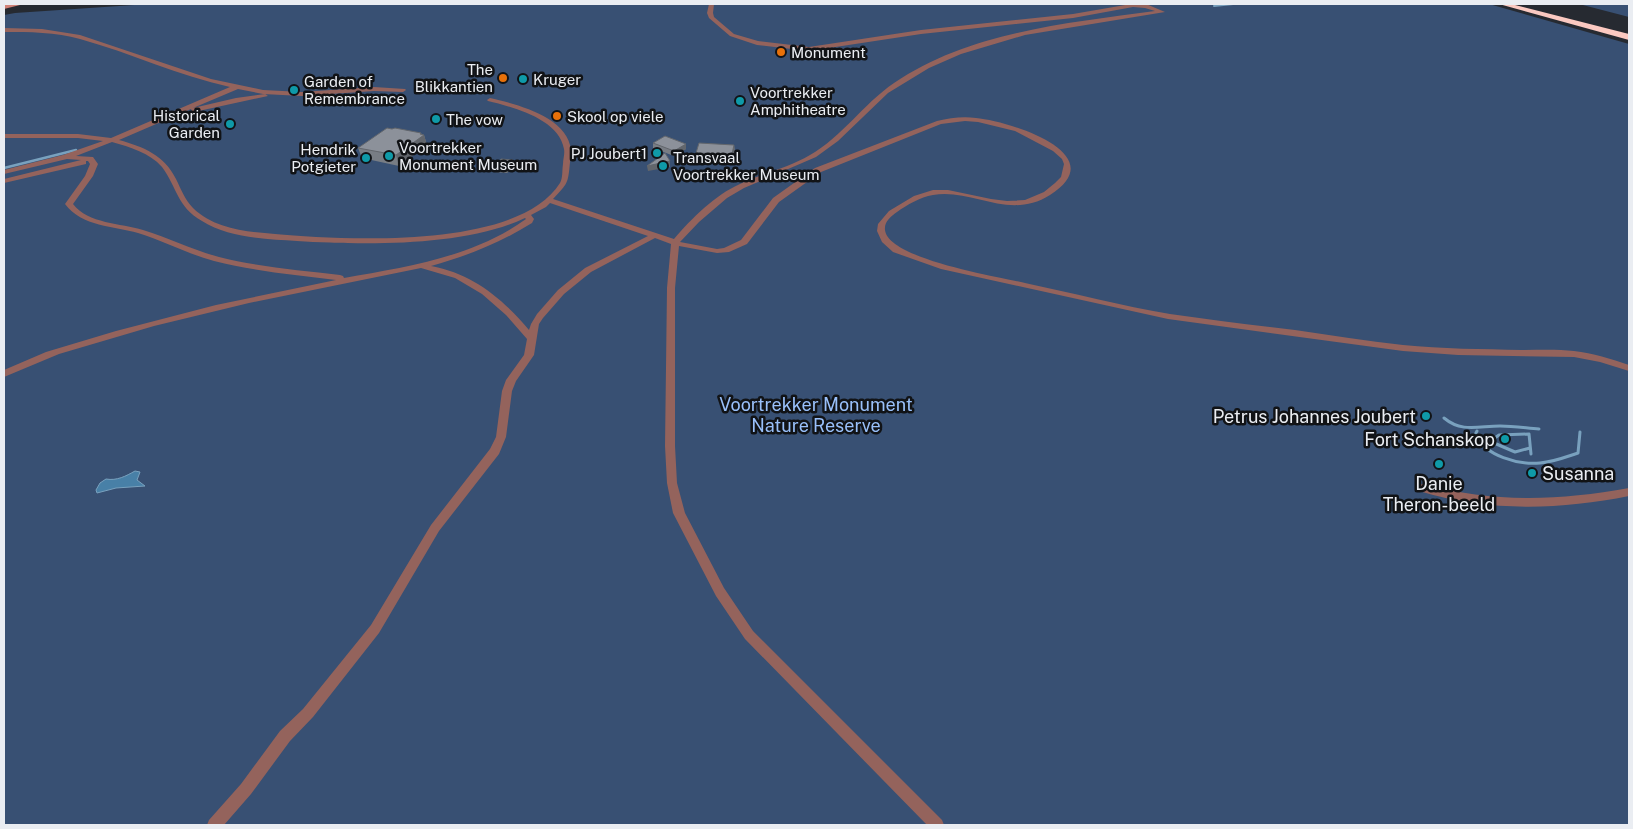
<svg xmlns="http://www.w3.org/2000/svg" width="1633" height="829" font-family="'Public Sans',sans-serif">
	<style>
		.green { fill: #385073 }
		.water { fill: #4880a7; stroke: #79a1be }
		.lines { fill: none; stroke-linecap: round; stroke-linejoin: round }
		.stream-far2 { stroke: #79a1be; stroke-width: 2 }
		.stream-far1 { stroke: #79a1be; stroke-width: 2.5 }
		.stream { stroke: #79a1be; stroke-width: 3 }
		.street { fill: #94635c; fill-rule: evenodd }
		.secondary { fill: #d18278; fill-rule: evenodd }
		.highway { fill: #fbc9c1; fill-rule: evenodd }
		.wall { fill: #787d84 }
		.shaded-wall { fill: #62666c }
		.building { fill: #8c919a; stroke: #62666c }
		.food-dot { fill: #e8710a; stroke: #111316; stroke-width: 2 }
		.culture-dot { fill: #0f9aa8; stroke: #111316; stroke-width: 2 }
		.labels { text-anchor: middle; dominant-baseline: central; stroke-width: 5; stroke-linejoin: round; paint-order: stroke }
		.far-poi-label { font-size: 15px; fill: #eaedf2; stroke: #111316; text-anchor: start }
		.park-label { font-size: 18px; fill: #99c0fa; stroke: #111316 }
		.poi-label { font-size: 18px; fill: #eaedf2; stroke: #111316; text-anchor: end }
	</style>
	<rect width="100%" height="100%" fill="#262a31"/>
	<!-- green -->
	<path class="green" d="M149,4H1489L1629,44V825H4V15L15,13Z
		M1578,4H1629V17L1579,4Z"/>
	<!-- water -->
	<path class="water" d="M135,471L140,472L137,480L145,486L116,488L97,493L96,490L100,483L106,479C117,481 126,476 135,471Z"/>
	<g class="lines">
		<!-- stream-far2 -->
		<path class="stream-far2" d="M1214,6L1233,4"/>
		<!-- stream-far1 -->
		<path class="stream-far1" d="M4,168L76,150"/>
		<!-- stream -->
		<path class="stream" d="M1444,418C1462,433 1479,426 1500,426C1513,426 1526,428 1539,429
			M1477,431L1475,435C1486,456 1518,465 1540,463C1553,462 1566,457 1578,453L1580,432
			M1530,448L1515,452L1494,443L1492,440L1499,435L1529,434L1531,454"/>
		<!-- street -->
		<path class="street" d="M709,4H714L713,13L714,17L734,34L758,41L809,47L921,30L1073,14L1131,4H1146L1165,12L1025,35L961,54L929,68L888,93L838,141L816,157L744,188L727,198L699,222L680,242L717,249L724,248L741,240L773,198L815,168L937,121C950,118 963,116 976,118C1009,121 1115,154 1050,195C1009,221 972,188 933,195C920,197 907,205 897,212C891,216 884,222 885,230C888,259 999,277 1025,283C1073,293 1122,306 1170,314C1212,320 1253,325 1295,330C1331,335 1367,341 1403,345C1442,349 1482,349 1522,350C1539,350 1557,349 1574,351C1593,353 1611,359 1629,365V371L1600,362L1574,357L1458,355L1403,351L1168,319L941,269L893,252L882,242L877,231L878,224L889,211L914,196L933,190H948L991,199L1007,201L1025,200L1044,192L1055,183L1061,177L1064,164L1062,159L1053,151L1015,131L978,122L965,121L941,124L821,172L779,202L747,244L729,252L717,253L679,246L675,288V446L677,483L685,513L724,588L753,631L942,820L944,825H927L745,639L716,596L673,513L667,483L665,446L667,288L671,244L655,238L591,272L564,294L543,318L539,324L534,355L516,381L512,391L506,437L499,454L439,531L379,633L313,717L290,741L251,794L224,825H207L209,820L241,784L280,731L303,709L371,625L431,525L490,449L496,437L502,391L506,380L524,355L527,339L506,315L482,294L455,278L421,268L249,303L154,326L59,354L4,377V370L46,352L116,331L216,305L336,280C295,275 254,271 214,261C188,254 164,241 138,233C114,226 82,227 65,204L85,176L90,164L88,161H86V164L4,183V179L81,160L67,159L4,174V170L63,155L103,141L78,138H4V134H78L111,138L230,87C179,76 131,53 80,39C56,32 29,32 4,32V28L42,29L80,35L211,79L263,90L302,92L374,87L405,89L406,90L403,92L374,91L302,96L263,94L238,89L193,108L236,98L265,94L268,96L194,112L192,111L191,109L119,140C144,147 164,155 176,179C181,189 185,200 193,208C214,229 248,232 275,234C344,240 518,250 560,183C563,178 562,170 563,164C563,159 565,154 564,149C559,119 513,107 488,101L487,100L490,98C516,104 568,117 571,150C572,154 571,158 570,162C568,184 568,183 553,199L674,239C692,218 715,195 740,184C763,173 788,168 810,155C842,137 863,104 894,83C969,32 1067,23 1155,11L1145,8L1133,7L1073,18L921,34L809,51L757,45L730,36L709,18L707,13ZM112,142C130,147 150,153 162,167C177,187 177,207 202,221C229,238 266,239 297,241C364,245 464,247 525,218L526,219C474,257 406,267 344,278L343,276L340,275C300,270 259,267 219,257C193,250 169,238 143,230C121,223 88,224 73,204L93,176L98,164L93,157L76,156ZM550,203L648,236L585,268L558,290L537,314L531,324L529,330C502,298 473,274 431,266C467,256 500,243 532,223L534,219L531,215L546,207Z
			M1423,484C1494,503 1557,501 1629,488V496C1559,510 1488,512 1419,491L1418,488L1419,485Z"/>
		<!-- secondary -->
		<path class="secondary" d="M13,4H24L4,9V5Z"/>
		<!-- highway -->
		<path class="highway" d="M1499,4H1511L1629,34V40Z"/>
	</g>
	<!-- wall -->
	<path class="wall" d="M392,129L421,133L422,135H424L427,145L399,166L362,158L358,148Z
		M653,143L686,149L674,156L653,148Z
		M734,145L735,152L732,162L697,161L696,153Z
		M513,160L514,166L507,173L495,172V170H494L493,167Z"/>
	<!-- shaded-wall -->
	<path class="shaded-wall" d="M421,133L422,136L424,135L427,145L399,166L396,155Z
		M686,144V149L674,156V151Z
		M734,145L735,152L732,162V154Z
		M513,160L514,166L507,173L506,170Z
		M670,161V167L648,171L647,166Z"/>
	<!-- building -->
	<path class="building" d="M387,128L392,129L395,128L421,133L420,134L424,135L396,155L358,148Z
		M665,136L686,144L674,151L653,143Z
		M699,143L734,145L732,154L696,153Z
		M665,153L670,161L647,166Z
		M501,159L513,160L511,163H513L506,170L494,169L496,167H493Z"/>
	<!-- markers -->
	<g class="food-dot">
		<circle cx="781" cy="52" r="5"/>
		<circle cx="503" cy="78" r="5"/>
		<circle cx="557" cy="116" r="5"/>
	</g>
	<g class="culture-dot">
		<circle cx="523" cy="79" r="5"/>
		<circle cx="294" cy="90" r="5"/>
		<circle cx="740" cy="101" r="5"/>
		<circle cx="436" cy="119" r="5"/>
		<circle cx="230" cy="124" r="5"/>
		<circle cx="657" cy="153" r="5"/>
		<circle cx="389" cy="156" r="5"/>
		<circle cx="366" cy="158" r="5"/>
		<circle cx="663" cy="166" r="5"/>
		<circle cx="1426" cy="416" r="5"/>
		<circle cx="1505" cy="439" r="5"/>
		<circle cx="1439" cy="464" r="5"/>
		<circle cx="1532" cy="473" r="5"/>
	</g>
	<g class="labels">
		<!-- far-poi labels -->
		<g class="far-poi-label">
			<text x="791" y="52">Monument</text>
			<text x="493" y="69" text-anchor="end">The<tspan x="493" dy="17">Blikkantien</tspan></text>
			<text x="533" y="79">Kruger</text>
			<text x="304" y="81">Garden of<tspan x="304" dy="17">Remembrance</tspan></text>
			<text x="750" y="92">Voortrekker<tspan x="750" dy="17">Amphitheatre</tspan></text>
			<text x="220" y="115" text-anchor="end">Historical<tspan x="220" dy="17">Garden</tspan></text>
			<text x="567" y="116">Skool op viele</text>
			<text x="446" y="119">The vow</text>
			<text x="399" y="147">Voortrekker<tspan x="399" dy="17">Monument Museum</tspan></text>
			<text x="356" y="149" text-anchor="end">Hendrik<tspan x="356" dy="17">Potgieter</tspan></text>
			<text x="647" y="153" text-anchor="end">PJ Joubert1</text>
			<text x="673" y="157">Transvaal<tspan x="673" dy="17">Voortrekker Museum</tspan></text>
		</g>
		<!-- park labels -->
		<g class="park-label">
			<text x="816" y="404">Voortrekker Monument<tspan x="816" dy="21">Nature Reserve</tspan></text>
		</g>
		<!-- poi labels -->
		<g class="poi-label">
			<text x="1416" y="416">Petrus Johannes Joubert</text>
			<text x="1495" y="439">Fort Schanskop</text>
			<text x="1542" y="473" text-anchor="start">Susanna</text>
			<text x="1439" y="483" text-anchor="middle">Danie<tspan x="1439" dy="21">Theron-beeld</tspan></text>
		</g>
	</g>
	<!-- border -->
	<rect width="1633" height="829" fill="none" stroke="#eaedf2" stroke-width="10"/>
</svg>
